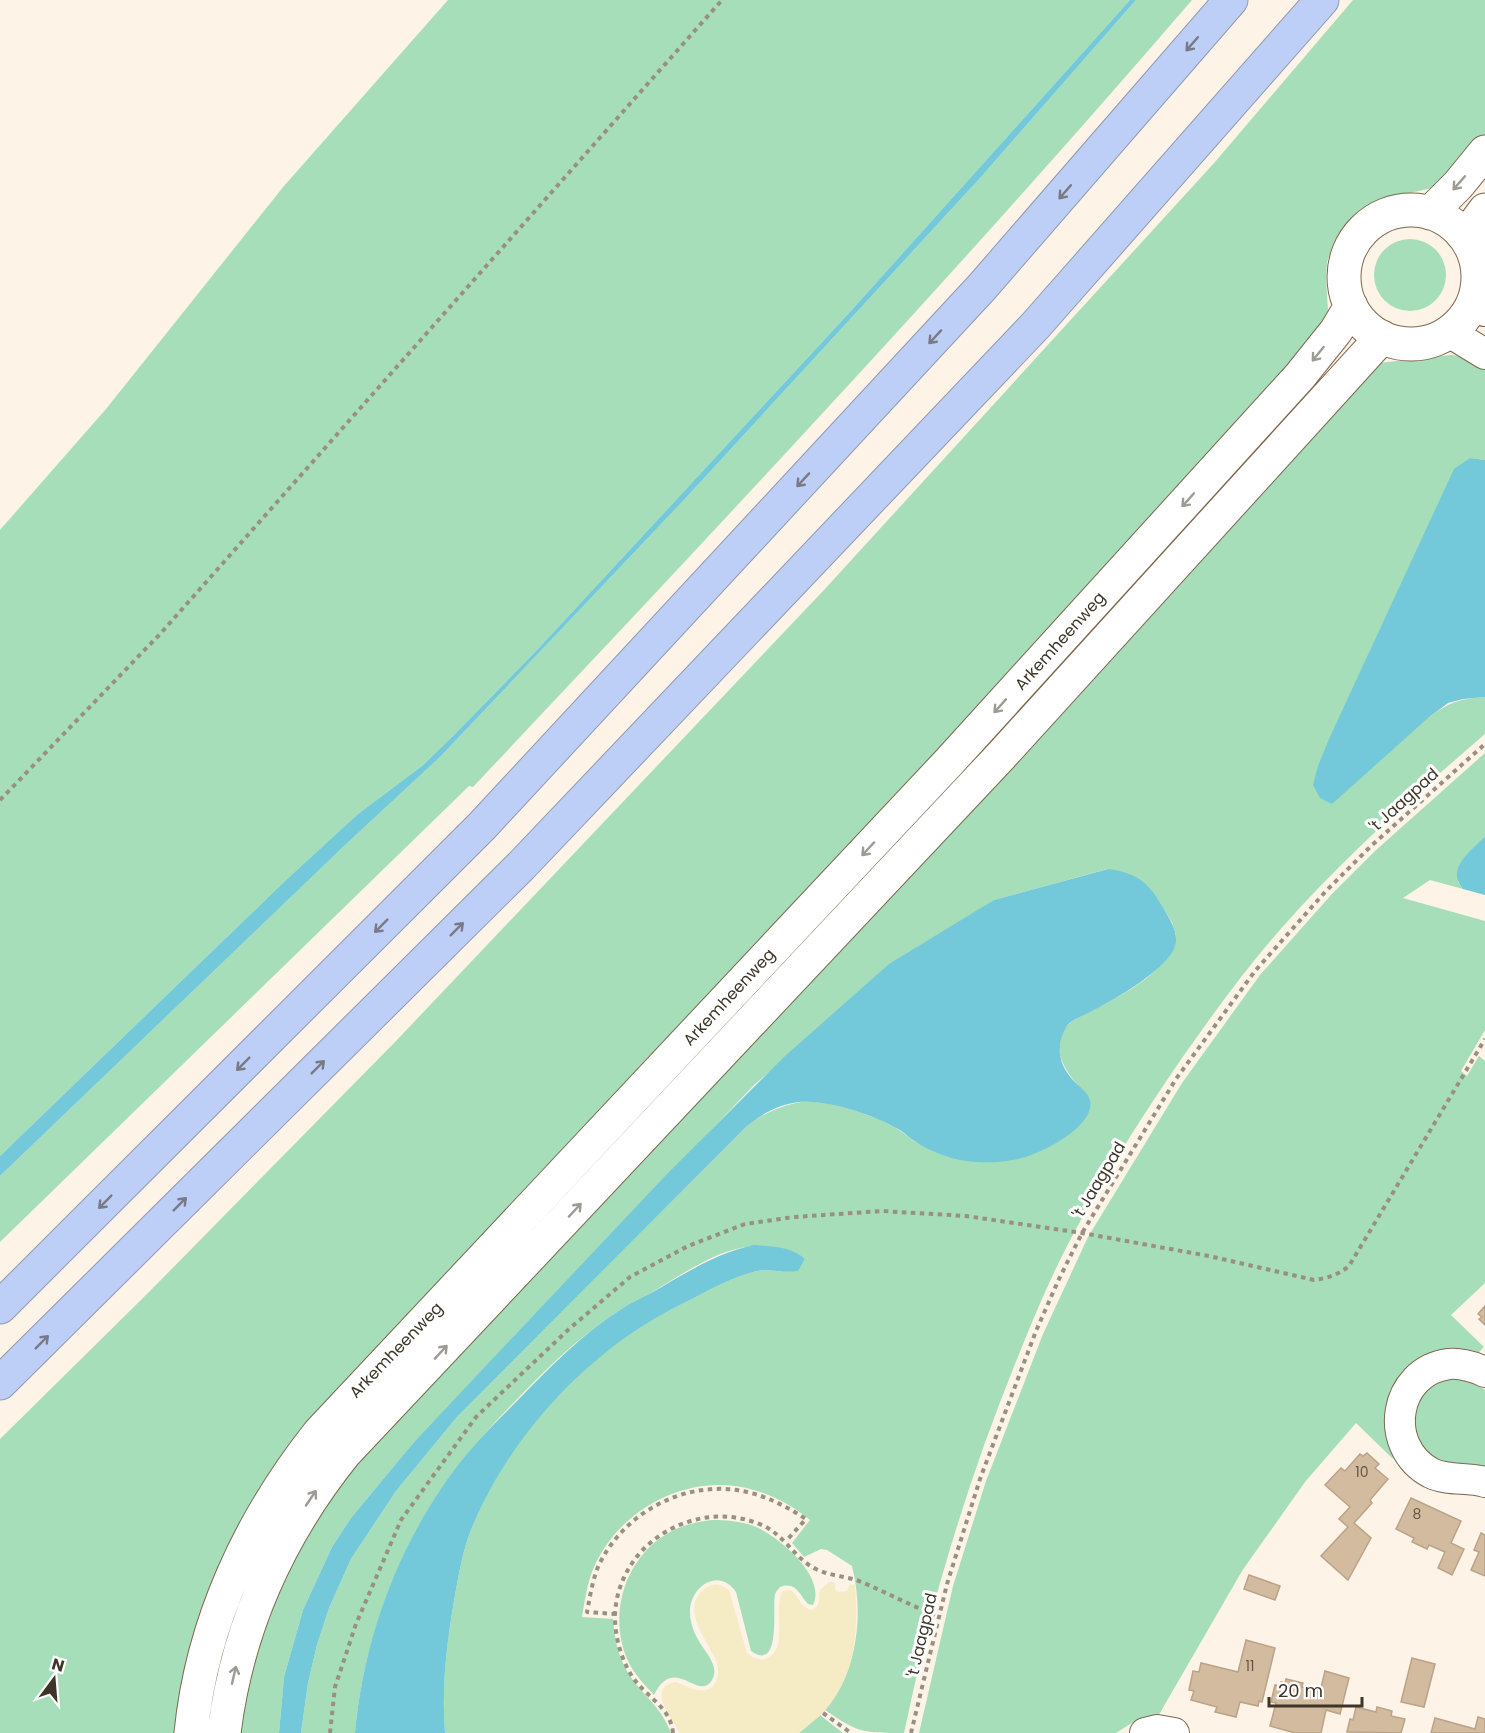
<svg xmlns="http://www.w3.org/2000/svg" width="1485" height="1733" font-family="Poppins,sans-serif">
	<style>
		.green { fill: #a6deb9 }
		.sand { fill: #f5ebc5 }
		.water { fill: #73c8d9 }
		.building { fill: #d3bb9f; stroke: #baa387; stroke-width: 1.5 }
		.lines { fill: none; stroke-linecap: round; stroke-linejoin: round }
		.street-casing { stroke: #7d674d; stroke-width: 32 }
		.secondary-casing { stroke: #7d674d; stroke-width: 35 }
		.highway-casing { stroke: #9199af; stroke-width: 35 }
		.path { stroke: #998f83; stroke-width: 4; stroke-dasharray: 4.5 4.5; stroke-linecap: butt }
		.street { stroke: #fff; stroke-width: 30 }
		.secondary { stroke: #fff; stroke-width: 33 }
		.highway { stroke: #becff7; stroke-width: 33 }
		.oneway { stroke: #787a86 }
		.oneway2 { stroke: #9e9a94 }
		.labels { text-anchor: middle; dominant-baseline: central; stroke-width: 6; stroke-linejoin: round; paint-order: stroke }
		.number-label { font-size: 14px; fill: #635646 }
		.street-label { font-size: 16px; fill: #3e3529; stroke: #fff }
	</style>
	<rect width="100%" height="100%" fill="#fdf3e7"/>
	<!-- green -->
	<path class="green" d="M448,0H1130L849,313L538,649L453,736L422,766L358,814L286,880L0,1156V530L106,409L284,186Z
		M1136,0H1192C960,270 716,529 473,787L469,786L0,1242V1176L342,848L440,757L683,501L981,177Z
		M1353,0H1485V134L1454,174L1436,187L1384,199L1368,206L1354,216L1342,229L1333,245L1327,262L1326,280L1328,310L1325,323L1310,350L306,1434L181,1733H0V1439L150,1291L396,1041L824,590L1215,162Z
		M1374 275a36 36 0 1 1 72 0a36 36 0 1 1-72 0Z
		M1451,355L1461,356L1485,366V460L1470,458L1428,718C1450,702 1458,699 1485,697V734C1413,796 1342,859 1279,931C1244,971 1213,1014 1182,1058C1144,1113 1108,1170 1076,1229C1052,1273 1033,1319 1015,1364C986,1436 961,1509 940,1583C926,1632 915,1683 904,1733C864,1733 858,1733 825,1710C858,1671 864,1614 852,1566L827,1550L821,1549L804,1557L792,1543L810,1520C793,1506 775,1496 754,1490C690,1471 620,1508 594,1567C587,1583 585,1600 582,1617L613,1619C615,1642 619,1662 633,1680C648,1700 662,1709 671,1733H445C441,1683 448,1633 457,1584C461,1564 465,1542 474,1523C513,1430 591,1348 682,1304C706,1292 731,1277 757,1271C771,1268 784,1274 797,1271L805,1259C799,1253 789,1250 780,1249C771,1247 762,1245 753,1246C719,1249 687,1271 659,1288C647,1296 634,1301 623,1308C596,1325 571,1346 548,1368C503,1412 458,1459 426,1514C387,1581 362,1656 355,1733H301L308,1683L317,1645L329,1608L351,1559L396,1491L457,1417L746,1127C761,1115 777,1107 796,1103C823,1097 876,1116 899,1130C904,1133 909,1138 914,1141C925,1147 936,1152 948,1157L1071,1132C1081,1121 1092,1113 1089,1097C1071,1078 1045,1051 1068,1025C1073,1019 1085,1015 1092,1011C1116,998 1147,983 1164,961C1169,954 1172,943 1176,935L1172,922L1157,898L1107,869L994,900L951,928L919,946L754,1085L414,1442L351,1518L332,1547L303,1610L284,1677L279,1733H233L247,1659L325,1494L1379,363Z
		M1485,753V836L1461,863L1458,882L1463,889L1430,880L1403,898L1485,921V1030L1461,1071L1467,1076L1479,1056L1485,1061V1283L1451,1315L1484,1347L1476,1355L1429,1357L1393,1459L1356,1423L1305,1482L1242,1571L1157,1718L1135,1721L1116,1733H919L953,1586L986,1481L1043,1334L1088,1237L1182,1083L1260,975L1331,895L1375,851Z
		M1452,1378C1465,1379 1475,1381 1485,1390V1467C1470,1463 1453,1467 1439,1461C1429,1457 1424,1449 1419,1441C1403,1412 1423,1385 1452,1378Z
		M712,1520C726,1520 740,1521 754,1526C778,1536 827,1576 813,1605L808,1604C799,1594 796,1581 780,1587C777,1591 776,1591 775,1595C772,1607 782,1673 751,1651L736,1592C719,1567 690,1586 690,1612C690,1623 694,1633 700,1643C706,1653 720,1667 712,1680C698,1703 675,1653 654,1695C645,1685 635,1675 629,1663C606,1616 625,1555 672,1531C685,1524 698,1522 712,1520Z
		M820,1715L843,1733H799Z"/>
	<!-- sand -->
	<path class="sand" d="M829,1582H834L836,1591L839,1592L847,1591L850,1584L855,1585C858,1629 857,1672 827,1708C819,1718 808,1725 799,1733H680C672,1718 646,1688 675,1682C683,1684 689,1689 697,1690C717,1694 722,1673 715,1658C706,1638 678,1606 707,1587C715,1582 722,1585 729,1590L747,1653L752,1657L762,1660C792,1653 771,1610 783,1591L790,1590C800,1595 799,1608 812,1610C822,1605 818,1598 820,1590Z"/>
	<!-- water -->
	<path class="water" d="M1130,0H1136L981,177L683,501L440,757L342,848L0,1176V1156L286,880L358,814L422,766L453,736L538,649L849,313Z
		M1470,458L1485,460V697L1463,699L1448,703L1428,718L1332,804L1320,798L1313,785L1318,766L1329,739L1454,469Z
		M1485,836V895L1463,889C1445,868 1471,852 1485,836Z
		M1108,869C1138,873 1149,883 1164,909C1170,920 1179,932 1175,946C1168,969 1114,1000 1094,1010C1086,1015 1072,1019 1067,1026C1055,1044 1058,1064 1073,1080C1078,1086 1088,1092 1090,1100C1096,1128 1035,1157 1013,1160C993,1164 965,1163 945,1156C934,1152 923,1147 913,1140C908,1137 904,1132 898,1129C874,1115 827,1099 799,1102C779,1104 760,1115 746,1127L457,1417L396,1491L351,1559L329,1608L317,1645L308,1683L301,1733H279L284,1677L303,1610L332,1547L351,1518L414,1442L668,1173L784,1057L889,964L994,900Z
		M754,1245C770,1246 793,1247 805,1259L798,1271C785,1274 771,1268 757,1271C731,1277 706,1292 682,1304C593,1347 513,1431 474,1523C465,1542 461,1564 457,1584C448,1633 441,1683 445,1733H355C364,1633 403,1532 467,1454C483,1435 500,1418 517,1401C550,1367 583,1333 623,1308C632,1302 642,1298 651,1293C685,1274 715,1253 754,1245Z"/>
	<!-- building -->
	<path class="building" d="M1485,1306V1325L1479,1319L1482,1317L1478,1314Z
		M1367,1453L1379,1464L1375,1468L1388,1479L1370,1500L1372,1503L1354,1523L1371,1538L1348,1580L1321,1556L1348,1527L1339,1519L1350,1507L1325,1485L1341,1468L1345,1471L1360,1454L1363,1456Z
		M1411,1498L1461,1521L1451,1543L1464,1549L1452,1575L1438,1568L1445,1552L1429,1545L1427,1549L1412,1542L1414,1538L1396,1529Z
		M1481,1533L1485,1535V1576L1471,1570L1479,1552L1474,1550Z
		M1249,1575L1280,1586L1275,1600L1244,1589Z
		M1246,1640L1275,1648L1262,1702L1259,1701L1258,1706L1240,1702L1236,1717L1215,1712L1217,1707L1191,1700L1194,1691L1189,1690L1193,1671L1199,1672L1201,1663L1238,1672Z
		M1412,1658L1435,1664L1424,1707L1401,1702Z
		M1325,1671L1349,1678L1340,1714L1326,1710L1321,1733H1295L1270,1726L1276,1703L1271,1702L1275,1685L1280,1686L1281,1682L1285,1683L1286,1679L1303,1683L1302,1687L1320,1692Z
		M1356,1707L1376,1712L1377,1707L1392,1711L1391,1716L1405,1719L1401,1733L1347,1732L1350,1719L1353,1720Z
		M1478,1717L1485,1719V1733H1431L1435,1718L1475,1729Z"/>
	<g class="lines">
		<defs>
			<path id="street" d="M1474,302L1485,311
				M1449,332L1485,354
				M1485,1372C1474,1367 1462,1363 1449,1364C1393,1371 1382,1447 1431,1473C1447,1481 1468,1477 1485,1482
				M1145,1733L1157,1730L1174,1733"/>
			<path id="secondary" d="M1344 277a67 67 0 1 1 134 0a67 67 0 1 1-134 0Z
				M1430,213L1458,185L1485,152
				M1465,237L1485,210
				M191,1733C202,1622 250,1520 319,1433L949,762L1300,376L1336,331L1351,306
				M224,1733C237,1628 279,1535 345,1453L1000,757L1382,337"/>
			<path id="highway" d="M0,1307L482,826L982,287L1231,0
				M0,1383L521,866L1035,326L1322,0"/>
		</defs>
		<!-- street casing -->
		<use href="#street" class="street-casing"/>
		<!-- secondary casing -->
		<use href="#secondary" class="secondary-casing"/>
		<!-- highway casing -->
		<use href="#highway" class="highway-casing"/>
		<!-- path -->
		<path class="path" d="M0,800L161,633L722,0
			M616,1614L587,1612C590,1597 592,1582 598,1567C623,1512 687,1478 747,1492C769,1497 787,1507 806,1519L786,1541
			M823,1713L851,1733
			M330,1733L335,1687L356,1624L401,1520L476,1417L569,1329L630,1277L688,1246L745,1224L794,1217L882,1211L966,1216L1082,1233L1209,1256L1314,1280C1328,1278 1338,1275 1349,1266L1485,1039
			M673,1733C671,1708 647,1697 634,1679C622,1662 616,1641 615,1620C614,1544 697,1495 764,1526C786,1537 795,1559 816,1569C830,1576 845,1576 859,1581C886,1592 911,1606 938,1616
			M911,1733L947,1584L980,1479L1036,1331L1059,1279L1082,1233L1176,1079L1255,971L1326,891L1371,846L1485,744"/>
		<!-- street -->
		<use href="#street" class="street"/>
		<!-- secondary -->
		<use href="#secondary" class="secondary"/>
		<!-- highway -->
		<use href="#highway" class="highway"/>
	</g>
	<!-- one-way arrows -->
	<defs><path id="oneway-shaft" d="M-6 0H5M1.5-3L5.5 0L1.5 3" fill="none" stroke-width="1.6" stroke-linecap="round" stroke-linejoin="round" transform="scale(1.5)"/></defs>
	<g class="oneway">
		<use href="#oneway-shaft" transform="translate(1192 44) rotate(131)"/>
		<use href="#oneway-shaft" transform="translate(1065 192) rotate(131)"/>
		<use href="#oneway-shaft" transform="translate(935 337) rotate(133)"/>
		<use href="#oneway-shaft" transform="translate(803 480) rotate(133)"/>
		<use href="#oneway-shaft" transform="translate(381 926) rotate(135)"/>
		<use href="#oneway-shaft" transform="translate(457 929) rotate(-45)"/>
		<use href="#oneway-shaft" transform="translate(243 1064) rotate(135)"/>
		<use href="#oneway-shaft" transform="translate(318 1067) rotate(-45)"/>
		<use href="#oneway-shaft" transform="translate(105 1202) rotate(135)"/>
		<use href="#oneway-shaft" transform="translate(180 1204) rotate(-45)"/>
		<use href="#oneway-shaft" transform="translate(42 1342) rotate(-45)"/>
	</g>
	<g class="oneway2">
		<use href="#oneway-shaft" transform="translate(1459 183) rotate(131)"/>
		<use href="#oneway-shaft" transform="translate(1318 354) rotate(129)"/>
		<use href="#oneway-shaft" transform="translate(1188 500) rotate(132)"/>
		<use href="#oneway-shaft" transform="translate(1000 706) rotate(132)"/>
		<use href="#oneway-shaft" transform="translate(868 849) rotate(133)"/>
		<use href="#oneway-shaft" transform="translate(575 1210) rotate(-47)"/>
		<use href="#oneway-shaft" transform="translate(441 1352) rotate(-47)"/>
		<use href="#oneway-shaft" transform="translate(311 1498) rotate(-56)"/>
		<use href="#oneway-shaft" transform="translate(234 1675) rotate(-77)"/>
	</g>
	<g class="labels">
		<!-- number labels -->
		<g class="number-label">
			<text x="1362" y="1472">10</text>
			<text x="1417" y="1514">8</text>
			<text x="1250" y="1666">11</text>
		</g>
		<!-- street labels -->
		<g class="street-label">
			<text transform="translate(1060 641) rotate(-48)">Arkemheenweg</text>
			<text transform="translate(1404 800) rotate(-42)">'t Jaagpad</text>
			<text transform="translate(729 997) rotate(-47)">Arkemheenweg</text>
			<text transform="translate(1099 1180) rotate(-59)">'t Jaagpad</text>
			<text transform="translate(396 1350) rotate(-46)">Arkemheenweg</text>
			<text transform="translate(922 1635) rotate(-77)">'t Jaagpad</text>
		</g>
	</g>
	<!-- north arrow -->
	<g transform="translate(54 1679) rotate(16)" stroke="#ffffff" stroke-width="4.5" paint-order="stroke">
	<path d="M0-4.5L10 22L0 15L-10 22Z" fill="#3e3529"/>
	<text y="-9" font-size="16" font-weight="bold" text-anchor="middle" fill="#3e3529">N</text>
	</g>
	<!-- scale -->
	<path d="M1269 1697v9h93v-9" fill="none" stroke="#3e3529" stroke-width="3"/>
	<text x="1278" y="1697" font-size="18" fill="#3e3529" stroke="#ffffff" stroke-width="4.5" paint-order="stroke">20 m</text>
</svg>
